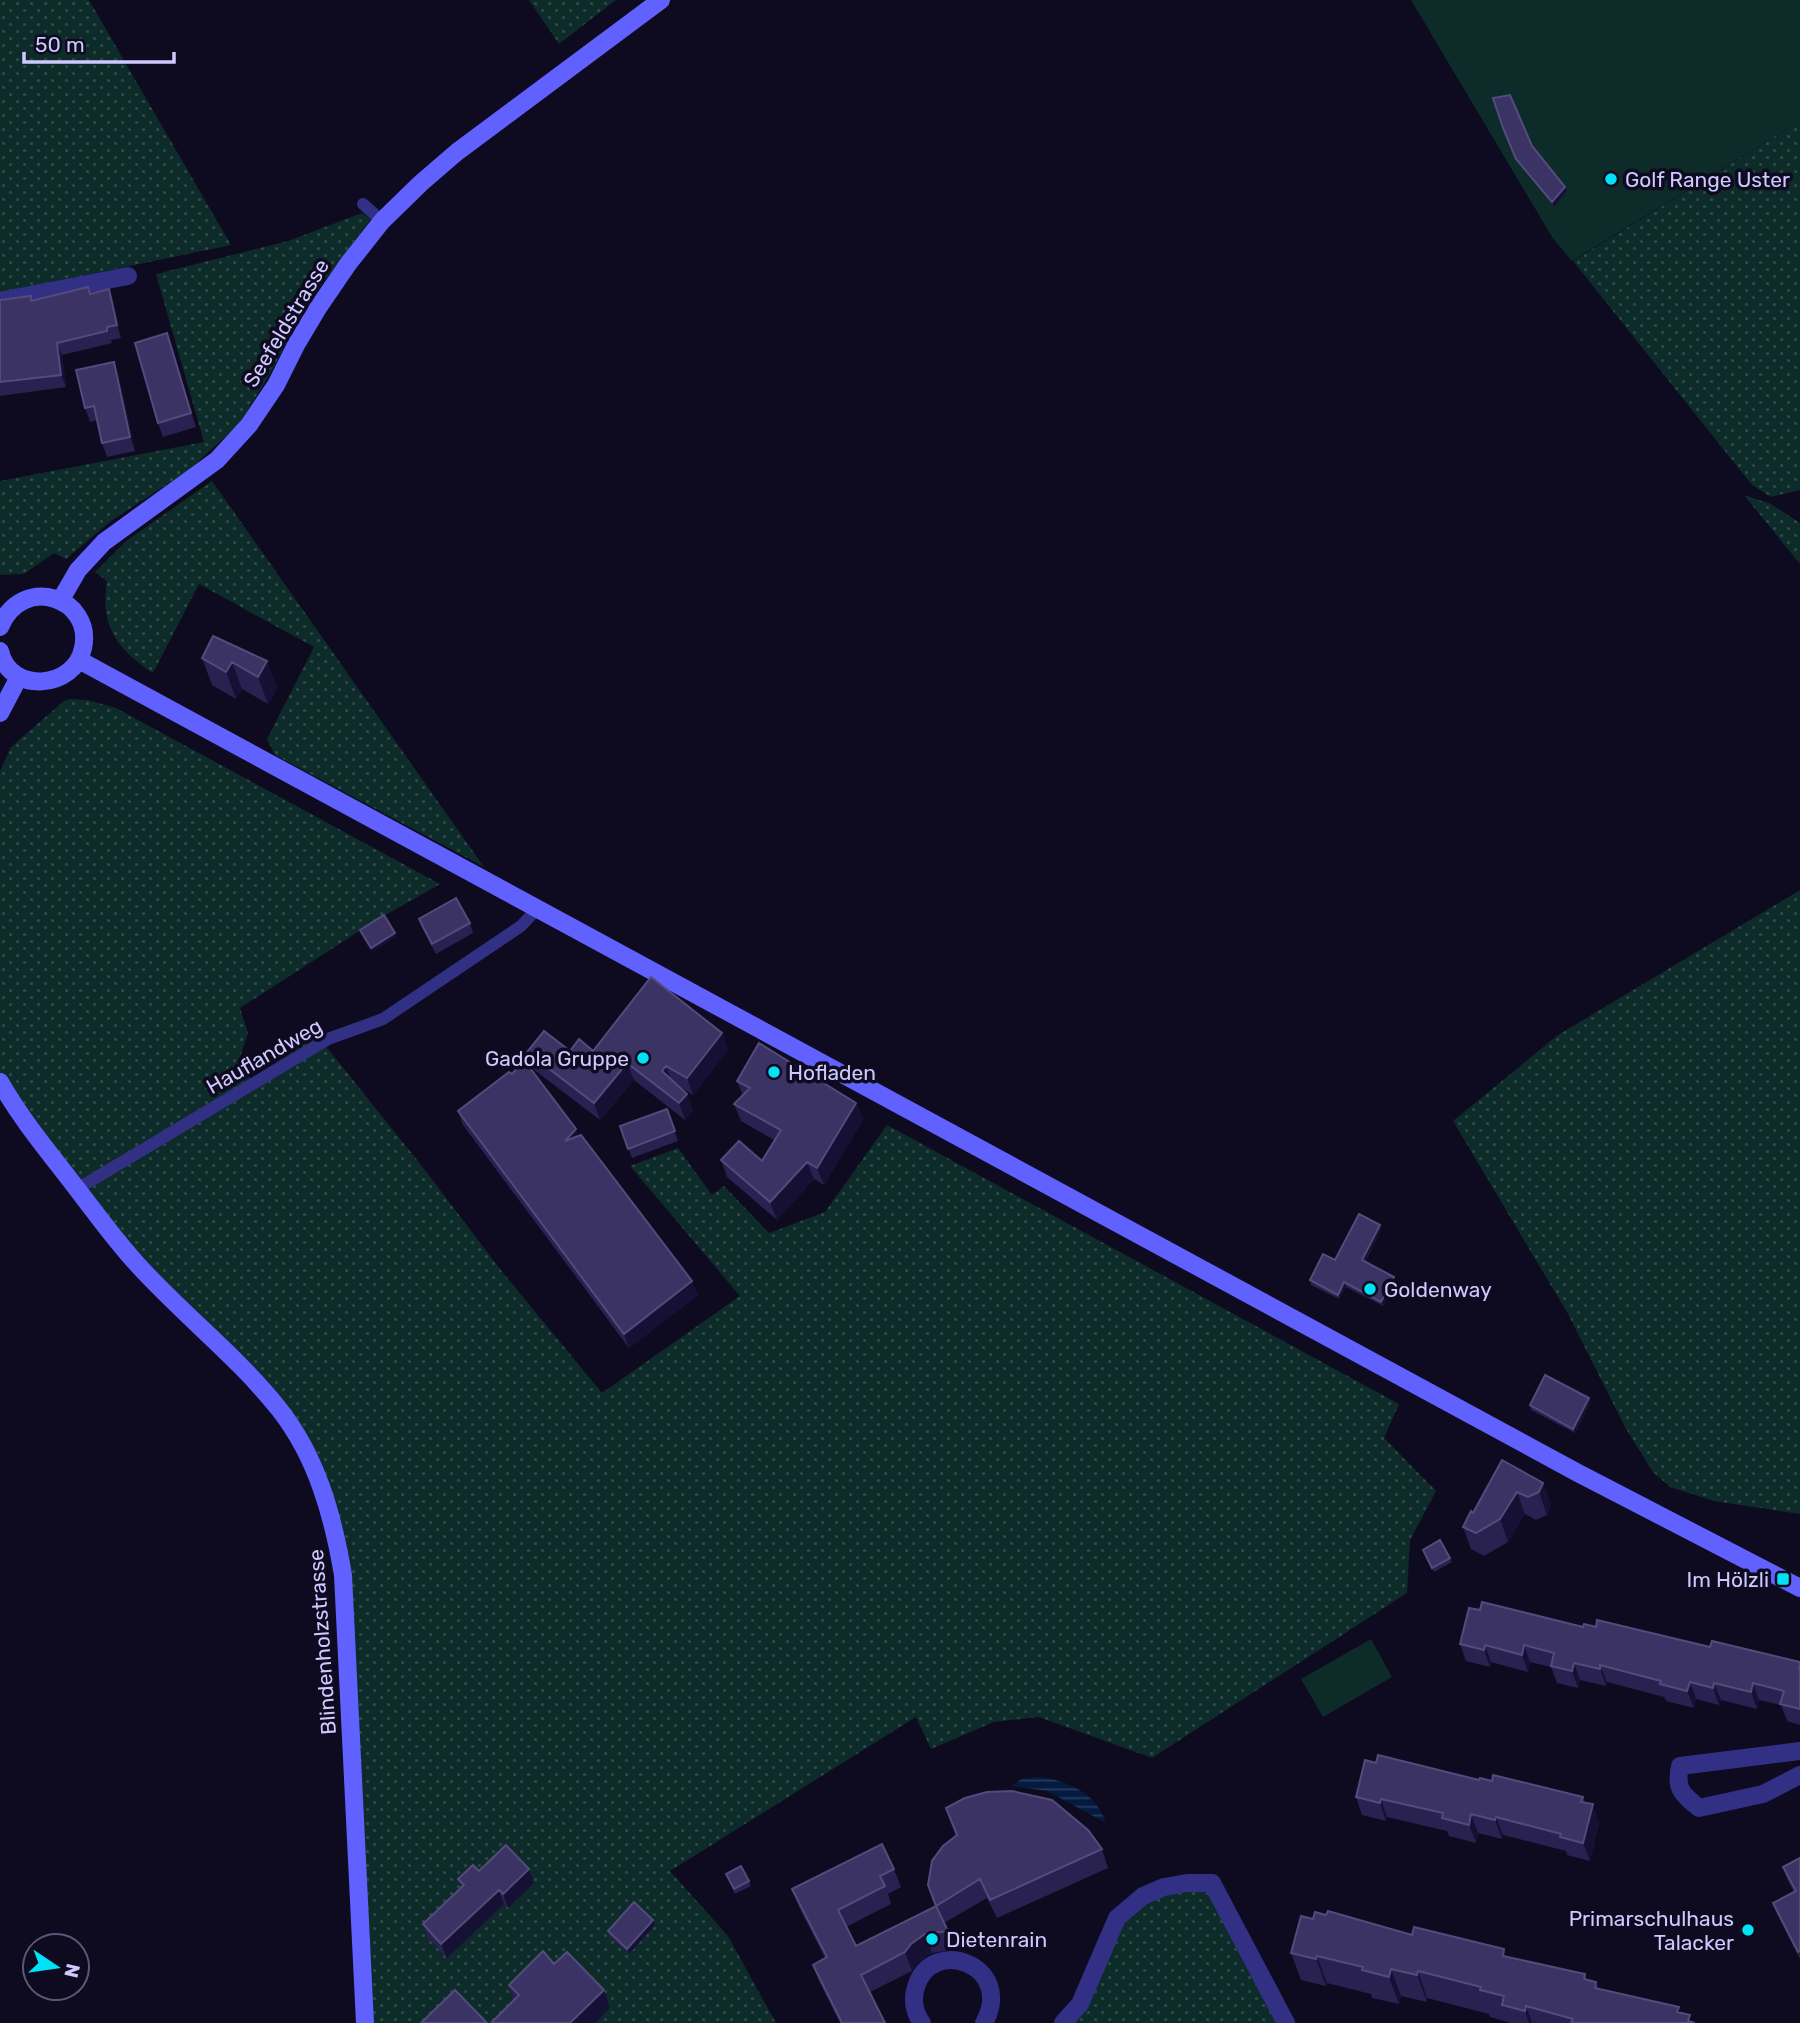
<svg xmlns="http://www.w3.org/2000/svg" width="1800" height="2023" font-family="Rubik,sans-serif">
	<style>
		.grass { fill: url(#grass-dots) }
		.garden { fill: #0d2b29 }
		.water { fill: url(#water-rules) }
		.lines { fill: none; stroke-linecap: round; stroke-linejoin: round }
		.lane { stroke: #313085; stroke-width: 12 }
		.street { stroke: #313085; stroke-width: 18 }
		.secondary { stroke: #6161ff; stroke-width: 18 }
		.wall { fill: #292150 }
		.shaded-wall { fill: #171035 }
		.building { fill: #3b3363; stroke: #524b7b; stroke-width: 2 }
		.poi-dot { fill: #00e2f5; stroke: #0e0a20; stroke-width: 2.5 }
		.labels { text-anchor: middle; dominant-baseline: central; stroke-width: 7; stroke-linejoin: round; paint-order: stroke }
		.poi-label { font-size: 21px; fill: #cecaff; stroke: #0e0a20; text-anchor: start }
		.street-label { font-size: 21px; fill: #cecaff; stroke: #0e0a20 }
	</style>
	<defs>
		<pattern id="grass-dots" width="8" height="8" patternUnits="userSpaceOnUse" patternTransform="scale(1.75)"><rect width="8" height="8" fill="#0d2b29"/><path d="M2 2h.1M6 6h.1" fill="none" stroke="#2f4849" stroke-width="1.8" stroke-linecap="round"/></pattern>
		<pattern id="water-rules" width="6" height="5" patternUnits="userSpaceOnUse" patternTransform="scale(1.75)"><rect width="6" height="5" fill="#041b40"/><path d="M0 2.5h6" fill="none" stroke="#273b5d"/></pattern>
	</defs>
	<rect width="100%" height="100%" fill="#0e0a20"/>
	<!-- grass -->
	<path class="grass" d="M0,0H89L231,245L0,293Z
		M529,0H616L559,44Z
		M1800,121V490L1771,497L1752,485L1573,261Z
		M362,213L371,219L310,300L267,379L238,425L189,470L111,521L66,559L54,553L24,574L0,575V481L204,442L156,274L288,241Z
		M212,481L484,867L275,755L267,739L314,647L199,584L153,673C116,648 100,626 107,581L95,572L126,541Z
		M1744,495L1771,504L1800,523V564Z
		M70,699L88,700L116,708L440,884L375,921L240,1008L248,1033L239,1060L251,1079L317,1035L421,1165L500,1269L602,1393L740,1296L630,1166L678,1148L712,1195L724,1186L769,1233L825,1212L887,1125L1399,1404L1384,1438L1436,1491L1410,1540L1407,1593L1152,1758L1039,1717L994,1722L931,1749L916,1717L670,1871L728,1936L776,2023H365L343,1575L303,1446L177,1305L0,1082V771L11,747L64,701Z
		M1800,890V1514L1714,1501L1670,1487L1653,1472L1626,1429L1568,1314L1453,1121L1558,1035Z
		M1212,1883L1286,2023H1063L1101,1954L1143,1896Z"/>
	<!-- garden -->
	<path class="garden" d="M1411,0H1800V121L1572,261L1552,237Z
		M1371,1639L1392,1677L1323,1717L1301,1679Z"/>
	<!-- water -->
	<path class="water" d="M1041,1777C1070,1782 1096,1793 1106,1823L1047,1791L1012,1786L1023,1778Z"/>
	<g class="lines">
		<!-- lane -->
		<path class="lane" d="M363,204L382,221
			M77,1189L328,1039L383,1019L521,926L537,909"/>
		<!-- street -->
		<path class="street" d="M0,301L128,276
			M1800,1751L1680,1766C1675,1789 1682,1794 1699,1808L1763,1794L1800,1775
			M922,2023C914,2013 912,1999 916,1987C931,1935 1016,1965 984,2023
			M1063,2023L1080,2004L1117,1918L1143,1896L1164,1887L1187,1883H1212L1286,2023"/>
		<!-- secondary -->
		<path class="secondary" d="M60,601L78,570L104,542L217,460L249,425L276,385L296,345L318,308L348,264L382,221L421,183L457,152L661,0
			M0,627C22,573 94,598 83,648C75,689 10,695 0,651
			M79,660L1578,1473L1800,1588
			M0,713L19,677
			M0,1082C21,1119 48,1151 74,1185C95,1212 114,1239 137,1264C182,1314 237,1356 279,1409C317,1457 333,1516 343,1575L365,2023"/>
	</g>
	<!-- wall -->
	<path class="wall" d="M1504,133L1532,146L1565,187L1567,191L1554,207L1518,163Z
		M88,287L91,294L113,302L121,338L111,340L112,343L62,355L66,387L0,396V300L32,301Z
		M172,347L196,427L163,437L158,423Z
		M114,362L119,376L135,451L107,457L102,443L97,420L90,422L85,408Z
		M202,658L267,661L277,688L268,704L242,689L236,699L212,685Z
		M419,919L470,923L473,933L436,954L422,928Z
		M722,1033L728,1050L693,1095L680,1087L687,1094L693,1111L685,1120L634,1080L600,1120L533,1069L527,1052L593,1051Z
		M737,1081L856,1103L863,1120L824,1185L814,1179L777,1220L727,1177L721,1160L762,1161L774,1140L741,1121L734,1104L743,1096Z
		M667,1109L678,1141L632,1158L620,1126Z
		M458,1111L576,1129L578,1136L698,1295L629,1348L463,1125Z
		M1380,1225L1381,1230L1365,1262L1396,1282L1383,1306L1346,1287L1339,1299L1311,1285L1310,1280Z
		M1589,1398L1591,1402L1575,1433L1531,1410L1530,1405Z
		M1502,1460L1543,1483L1551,1505L1547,1515L1536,1520L1525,1514L1508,1542L1484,1556L1471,1549L1463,1527L1473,1513Z
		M1423,1550L1450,1558L1452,1562L1434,1572Z
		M1480,1610L1800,1662V1725L1787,1721L1781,1705L1759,1700L1757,1709L1721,1700L1719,1705L1696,1699L1694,1708L1666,1701L1664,1697L1607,1682L1606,1686L1580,1680L1578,1688L1557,1683L1551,1667L1530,1662L1528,1672L1491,1662L1490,1667L1466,1661L1460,1644Z
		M1376,1763L1479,1780L1492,1781L1583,1797L1585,1802L1599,1823L1590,1861L1567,1855L1566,1851L1503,1835L1502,1839L1478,1833L1476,1843L1449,1836L1447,1831L1387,1817L1386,1821L1362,1815L1356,1797Z
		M946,1808L1102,1849L1108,1868L997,1918L987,1898L944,1923L955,1949L932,1953L918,1962L912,1971L870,1992L885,2023H840L820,1983L813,1965L825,1958L799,1907L792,1889L894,1869L901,1887L888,1894L891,1904L846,1927L856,1946L936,1906L957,1835Z
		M1800,1858V1959L1777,1914L1773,1903L1794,1892L1787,1879L1783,1867Z
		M529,1869L534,1883L508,1908L504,1904L447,1958L428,1938L423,1924L461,1888L458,1879L479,1871Z
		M726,1874L749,1881L751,1886L735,1894Z
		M1313,1919L1412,1935L1507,1957L1585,1974L1587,1980L1596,1982L1599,1989L1681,2013L1692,2022L1695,2023H1509L1508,2022L1490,2017L1489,2014L1427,1998V2002L1401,1996L1399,2004L1372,1998L1371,1994L1327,1983L1326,1986L1301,1980L1291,1953Z
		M653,1920L655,1925L629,1954L609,1936L608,1931Z
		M554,1964L604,1990L610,2008L595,2023H491L514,2000L509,1985Z"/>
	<!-- shaded-wall -->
	<path class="shaded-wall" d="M1565,187L1567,191L1554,207L1552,202Z
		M109,289L113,302L121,338L117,325Z
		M167,333L172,347L196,427L191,413Z
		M57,343L62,355L66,387L61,375Z
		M114,362L119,376L135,451L130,437Z
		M267,661L277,688L268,704L258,677Z
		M232,662L242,689L236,699L226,672Z
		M395,933L396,937L373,952L371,948Z
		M722,1033L728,1050L693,1095L687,1078Z
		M627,1063L634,1080L600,1120L594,1103Z
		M666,1066L672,1083L662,1071Z
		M687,1094L693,1111L685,1120L679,1103Z
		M856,1103L863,1120L824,1185L817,1168Z
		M576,1129L581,1143L565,1141Z
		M807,1162L814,1179L777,1220L770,1202Z
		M1380,1225L1381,1230L1363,1264L1362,1260Z
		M1394,1277L1396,1282L1383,1306L1381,1302Z
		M692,1281L698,1295L629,1348L624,1334Z
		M1344,1282L1346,1287L1339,1299L1338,1295Z
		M1589,1398L1591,1402L1575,1433L1573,1429Z
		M1543,1483L1551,1505L1547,1515L1539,1492Z
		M1517,1492L1525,1514L1508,1542L1500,1519Z
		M1485,1645L1491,1662L1490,1667L1484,1650Z
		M1524,1645L1530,1662L1528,1672L1522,1655Z
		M1574,1663L1580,1680L1578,1688L1572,1671Z
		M1600,1665L1607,1682L1606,1686L1600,1669Z
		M1690,1682L1696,1699L1694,1708L1687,1691Z
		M1714,1683L1721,1700L1719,1705L1713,1688Z
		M1753,1683L1759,1700L1757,1709L1751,1692Z
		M1381,1799L1387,1817L1386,1821L1380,1803Z
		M1593,1804L1599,1823L1590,1861L1583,1843Z
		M1471,1814L1478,1833L1476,1843L1469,1825Z
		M1496,1817L1503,1835L1502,1839L1495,1820Z
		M529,1869L534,1883L508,1908L503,1894Z
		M499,1890L504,1904L447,1958L441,1944Z
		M653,1920L655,1925L629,1954L627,1949Z
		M925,1934L932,1953L918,1962L912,1971L905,1952L911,1944Z
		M1317,1956L1327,1983L1326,1986L1316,1959Z
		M1391,1969L1401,1996L1399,2004L1389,1977Z
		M1418,1971L1427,1998V2002L1417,1975Z
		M604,1990L610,2008L595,2023H570Z
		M1526,2006L1532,2023H1529L1525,2011Z"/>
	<!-- building -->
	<path class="building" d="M1510,95L1532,146L1565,187L1552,202L1516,159L1503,128L1493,98Z
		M88,287L90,294L109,289L117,325L107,327V331L57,343L61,375L0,382V300L31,296V301Z
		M167,333L191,413L158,423L135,343Z
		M114,362L130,437L102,443L94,406L85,408L76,370Z
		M213,636L267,661L258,677L232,662L226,672L202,658Z
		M456,898L470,923L432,944L419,919Z
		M384,915L395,933L371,948L360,930Z
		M651,977L722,1033L687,1078L666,1066L662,1071L687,1094L679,1103L627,1063L594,1103L527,1052L544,1031L570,1051L579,1039L593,1051Z
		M759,1043L856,1103L817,1168L807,1162L770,1202L721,1160L739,1141L762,1161L781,1130L734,1104L750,1088L737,1081Z
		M524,1060L576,1129L565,1141L581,1135L692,1281L624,1334L458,1111L509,1072L512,1074Z
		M667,1109L675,1131L628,1149L620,1126Z
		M1359,1214L1380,1225L1362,1260L1394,1277L1381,1302L1344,1282L1338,1295L1310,1280L1323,1254L1335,1260Z
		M1545,1375L1589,1398L1573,1429L1530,1405Z
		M1502,1460L1543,1483L1539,1492L1528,1497L1517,1492L1500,1519L1476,1533L1463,1527L1471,1511L1473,1513Z
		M1440,1540L1450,1558L1432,1568L1423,1550Z
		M1482,1602L1583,1627L1584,1624L1596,1627L1597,1620L1710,1647L1712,1641L1800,1662L1799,1669L1800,1670V1709L1780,1704L1784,1691L1753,1683L1751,1692L1714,1683L1713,1688L1690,1682L1687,1691L1660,1684L1661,1681L1600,1665V1669L1574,1663L1572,1671L1551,1666L1554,1653L1524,1645L1522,1655L1485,1645L1484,1650L1460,1644L1469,1608L1480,1610Z
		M1378,1755L1479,1780L1480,1778L1492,1781L1493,1775L1583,1797L1581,1802L1593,1804L1583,1843L1560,1837L1561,1834L1496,1817L1495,1820L1471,1814L1469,1825L1442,1818L1443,1813L1381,1799L1380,1803L1356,1797L1365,1760L1376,1763Z
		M1012,1791L1052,1800L1088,1830L1102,1849L990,1900L980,1879L936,1906L928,1885L932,1861L943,1846L957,1835L946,1808L965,1798L987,1792Z
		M882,1844L894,1869L880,1876L885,1886L838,1910L856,1946L936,1906L948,1931L925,1934L911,1944L905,1952L861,1975L885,2023H842L813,1965L827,1957L792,1889Z
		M506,1845L529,1869L503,1894L499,1890L441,1944L423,1924L464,1885L458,1879L473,1865L479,1871Z
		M1800,1858V1951L1798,1952L1773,1903L1796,1891L1783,1867Z
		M741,1866L749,1881L734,1889L726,1874Z
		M634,1902L653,1920L627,1949L608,1931Z
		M1328,1911L1412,1935L1414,1927L1504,1949L1503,1956L1585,1974L1584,1979L1596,1982L1595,1988L1679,2007L1677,2012L1690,2015L1688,2021L1695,2023H1571L1573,2019L1526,2006L1525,2011L1502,2005L1504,1996L1480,1990L1481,1987L1418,1971L1417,1975L1391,1969L1389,1977L1362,1970L1363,1967L1317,1956L1316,1959L1291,1953L1301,1916L1313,1919L1315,1912L1326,1915Z
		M543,1951L554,1964L567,1952L604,1990L570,2023H491L519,1995L509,1985Z
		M455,1990L487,2023H421Z"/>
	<!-- markers -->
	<g class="poi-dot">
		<circle cx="1611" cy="179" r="7"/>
		<circle cx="643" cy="1058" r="7"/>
		<circle cx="774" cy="1072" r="7"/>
		<circle cx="1370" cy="1289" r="7"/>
		<rect x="1776" y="1572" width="14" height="14" rx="3.5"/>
		<circle cx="1748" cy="1930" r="7"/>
		<circle cx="932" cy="1939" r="7"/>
	</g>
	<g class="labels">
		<!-- poi labels -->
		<g class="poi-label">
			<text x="1625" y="179">Golf Range Uster</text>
			<text x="629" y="1058" text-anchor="end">Gadola Gruppe</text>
			<text x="788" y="1072">Hofladen</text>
			<text x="1384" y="1289">Goldenway</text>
			<text x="1769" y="1579" text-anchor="end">Im Hölzli</text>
			<text x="1734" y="1918" text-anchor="end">Primarschulhaus<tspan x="1734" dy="24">Talacker</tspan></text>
			<text x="946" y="1939">Dietenrain</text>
		</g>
		<!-- street labels -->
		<g class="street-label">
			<text transform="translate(286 323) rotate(-59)">Seefeldstrasse</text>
			<text transform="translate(264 1056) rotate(-30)">Hauflandweg</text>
			<text transform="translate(322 1642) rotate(-94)">Blindenholzstrasse</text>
		</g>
	</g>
	<!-- north arrow -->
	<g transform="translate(56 1967) rotate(103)"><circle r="33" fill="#0e0a20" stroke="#5b5779" stroke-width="2"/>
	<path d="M0-5L12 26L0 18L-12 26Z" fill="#00e2f5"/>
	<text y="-10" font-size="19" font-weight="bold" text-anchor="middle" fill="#cecaff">N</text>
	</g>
	<!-- scale -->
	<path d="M24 52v10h150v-10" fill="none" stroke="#cecaff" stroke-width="3.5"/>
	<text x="35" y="52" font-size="21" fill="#cecaff" stroke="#0e0a20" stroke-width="5" paint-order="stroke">50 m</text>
</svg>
